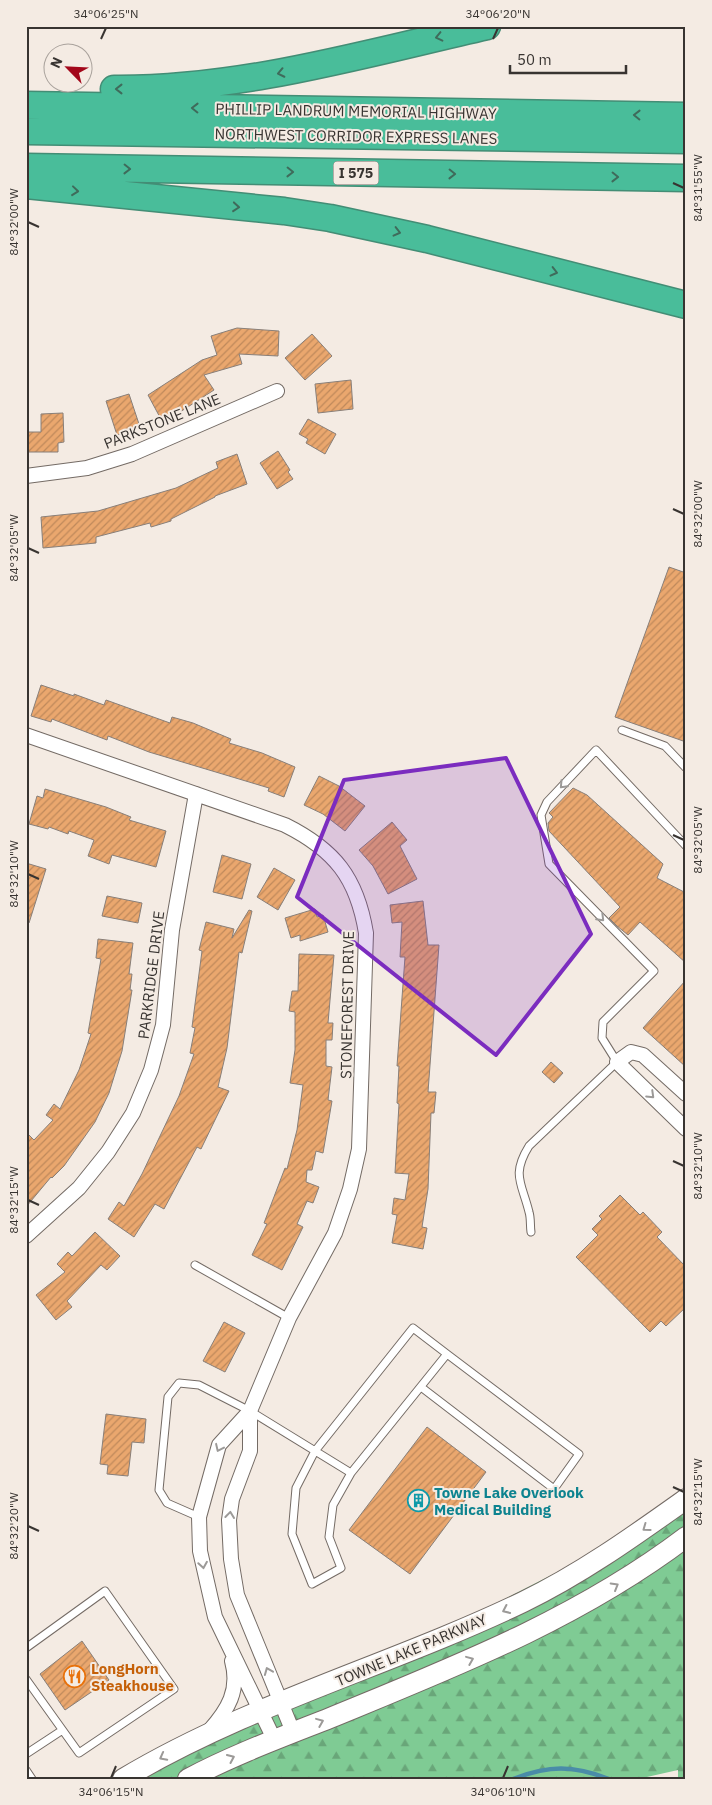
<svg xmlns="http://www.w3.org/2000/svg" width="712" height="1805" font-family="'IBM Plex Sans',sans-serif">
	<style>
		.forest { fill: url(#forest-firs) }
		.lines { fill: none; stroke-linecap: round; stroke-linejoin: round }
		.stream { stroke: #4a8ca8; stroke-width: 4.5 }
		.building { fill: url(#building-hatch); stroke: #887f79 }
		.lane-casing { stroke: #746b65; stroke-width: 9 }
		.street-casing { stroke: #746b65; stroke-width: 16 }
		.secondary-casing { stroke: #746b65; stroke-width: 22 }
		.highway-casing { stroke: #438d75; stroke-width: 29 }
		.lane { stroke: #fff; stroke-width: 7 }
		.street { stroke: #fff; stroke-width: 14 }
		.secondary { stroke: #fff; stroke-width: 20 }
		.highway { stroke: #49bd9a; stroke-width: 26 }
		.oneway { stroke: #3f6b5b }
		.oneway2 { stroke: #9c9a98 }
		.marked { fill: #7b2cbf; fill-opacity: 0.2; stroke: #7b2cbf; stroke-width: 4; stroke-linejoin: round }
		.ticks { fill: none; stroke: #383431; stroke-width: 2 }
		.labels { text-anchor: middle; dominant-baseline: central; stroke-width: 4; stroke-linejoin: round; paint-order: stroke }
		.shield { fill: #f4ebe3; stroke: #706b66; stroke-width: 1 }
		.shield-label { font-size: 14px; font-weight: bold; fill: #383431 }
		.street-label { font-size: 15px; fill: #383431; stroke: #f4ebe3 }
		.culture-label { font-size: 15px; font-weight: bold; fill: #0d838f; stroke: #f4ebe3; text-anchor: start }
		.food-label { font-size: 15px; font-weight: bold; fill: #c56008; stroke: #f4ebe3; text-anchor: start }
		.neatline { fill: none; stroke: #383431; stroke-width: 2 }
		.ticks-label { font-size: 12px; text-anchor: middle; fill: #383431 }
	</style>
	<defs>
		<pattern id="forest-firs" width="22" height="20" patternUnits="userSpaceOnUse" patternTransform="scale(1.25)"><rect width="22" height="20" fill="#7fcb94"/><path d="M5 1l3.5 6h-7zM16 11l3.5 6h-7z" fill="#69a679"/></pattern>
		<pattern id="building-hatch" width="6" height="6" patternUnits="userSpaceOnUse" patternTransform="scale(1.25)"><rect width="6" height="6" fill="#eaa76e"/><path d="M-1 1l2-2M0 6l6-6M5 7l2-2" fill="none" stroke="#bf895b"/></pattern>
	</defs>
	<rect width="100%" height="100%" fill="#f4ebe3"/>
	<!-- forest -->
	<path class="forest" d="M686,1498V1779H678V1770L638,1779H140L251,1711L493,1605L665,1517Z"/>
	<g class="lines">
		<!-- stream -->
		<path class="stream" d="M513,1779C549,1765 573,1765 609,1779"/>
	</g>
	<!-- building -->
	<path class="building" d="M237,328L279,331L278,356L239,354L242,364L204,375L214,390L163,423L148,395L202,360L217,355L211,336Z
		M312,334L332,356L305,380L285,358Z
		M351,380L353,409L318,413L315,384Z
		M129,394L140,427L117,435L106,401Z
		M63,413L64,442L58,443V452H26V432H41V414Z
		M308,419L336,434L325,454L306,443L308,439L299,434Z
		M278,451L290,470L288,472L293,479L277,489L260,463Z
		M237,454L247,484L215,496V497L171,519V521L151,527L150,523L96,537V543L43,548L41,517L98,511L176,488L218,468L216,462Z
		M669,567L686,573V742L615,717Z
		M41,685L74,696V694L104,705L106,700L170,723L172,717L193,723L231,739L229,743L262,753L295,767L284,797L268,791L269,788L149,752L108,736L107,740L52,719L51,722L31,716Z
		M319,776L339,786L365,806L345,831L323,814L304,805Z
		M573,788L587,795L663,864L657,878L686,893V963L640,922L628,935L617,926L609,918L620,907L549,831L548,823L553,817L549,813Z
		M45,789L106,807L131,817L129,820L166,831L156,867L112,855L109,864L88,856L94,840L69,831L68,834L49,827L48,829L29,824L37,796L43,798Z
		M392,822L407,840L400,846L417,879L388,894L373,866L359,850Z
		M222,855L251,864L242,899L213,892Z
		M26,863L46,869L29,923L26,922Z
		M274,868L295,880L278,910L257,897Z
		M107,896L142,903L138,923L102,916Z
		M423,901L428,945H439L428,1092H436L434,1113H431L428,1189L422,1227L427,1228L423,1249L392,1243L397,1215L392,1214L394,1198L405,1200L409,1174L395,1173L399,1104L397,1103L399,1066H397L405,957H400L402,922L392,923L390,905Z
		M315,909L317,917L323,915L328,932L300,941V935L291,938L285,918Z
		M249,910L252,911L242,953L239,952L227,1048L218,1087L229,1091L201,1149L197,1147L164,1209L155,1204L134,1237L108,1219L119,1202L124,1206L142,1174L179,1096L194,1054L190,1053L195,1028L192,1027L202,951L199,950L206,922L234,929L232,938Z
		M98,939L133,943L129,974H132L130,990H132L122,1051L109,1093L95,1122L64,1166L52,1178L51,1177L26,1207V1132L34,1140L53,1120L46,1115L54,1104L60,1109L79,1070L91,1034L88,1033L101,959L96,958Z
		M299,954L334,955L328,1023H333L332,1040H326V1066L332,1067L328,1100L332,1101L323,1153L316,1151L312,1170H307L306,1182L319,1187L313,1203L307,1201L297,1224L303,1227L282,1270L252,1255L267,1224L264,1223L285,1168L287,1169L297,1130L303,1085L290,1083L295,1050V1012L289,1011L292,991H298Z
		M686,980V1067L643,1028Z
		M551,1062L563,1073L554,1083L542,1072Z
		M620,1195L640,1215L643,1212L662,1232L657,1237L686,1267V1307L666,1326L661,1321L650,1332L576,1257L598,1235L592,1229L602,1219L599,1216Z
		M95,1232L120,1256L107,1270L101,1265L67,1301L72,1307L56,1320L36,1295L65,1272L57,1264L68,1252L72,1256Z
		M224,1322L245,1333L225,1372L203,1361Z
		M106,1414L146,1419L144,1443L132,1442L128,1476L107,1474L108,1465L100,1464Z
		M427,1427L486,1472L410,1574L349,1530Z
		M82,1641L109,1680L65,1710L40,1674Z"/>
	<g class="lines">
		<defs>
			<path id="lane" d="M622,730L665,746L686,768
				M531,1232C530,1226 531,1218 529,1212C522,1183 511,1175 529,1146L617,1062L602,1038L603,1022L654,971L549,864L541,815L547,802L596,750L686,846
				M195,1265L289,1318
				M421,1387L554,1489L579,1454L447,1354L351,1473L333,1505L329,1537L341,1568L312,1584L292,1534L296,1488L315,1451L413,1328L447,1354
				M199,1517L167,1503L159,1490L168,1397L179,1383L199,1385L250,1411L351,1473
				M26,1648L105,1591L174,1689L79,1753L26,1679
				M26,1754L61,1731
				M26,1770L32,1779"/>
			<path id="street" d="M26,476L87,468L132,454L277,391
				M26,735L285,825C335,850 357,878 366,933L359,1149L350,1189L335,1233L289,1318L250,1411L219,1445L199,1517L200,1551L215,1617L274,1739
				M686,1094L643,1055L631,1052L617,1062L686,1129
				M26,1236L79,1188L108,1152L133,1113L151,1070L163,1025L172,930L196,794
				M250,1411V1451L232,1499L229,1520L231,1559L237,1595L293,1732
				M209,1731C228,1710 240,1690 232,1661"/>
			<path id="secondary" d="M123,1779C248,1704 392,1665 523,1602C581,1574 634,1536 686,1499
				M188,1779C233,1755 282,1737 330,1718C454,1667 578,1619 686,1537"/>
			<path id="highway" d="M114,89C241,90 363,54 487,26
				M26,105L686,116
				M26,131L686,140
				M26,167L686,178
				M26,185L284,211L330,218L427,239L686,305"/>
		</defs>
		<!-- lane casing -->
		<use href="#lane" class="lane-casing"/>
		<!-- street casing -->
		<use href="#street" class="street-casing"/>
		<!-- secondary casing -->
		<use href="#secondary" class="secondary-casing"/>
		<!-- highway casing -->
		<use href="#highway" class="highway-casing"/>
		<!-- lane -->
		<use href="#lane" class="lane"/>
		<!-- street -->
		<use href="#street" class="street"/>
		<!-- secondary -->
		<use href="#secondary" class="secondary"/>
		<!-- highway -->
		<use href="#highway" class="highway"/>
	</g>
	<!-- one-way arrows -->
	<defs><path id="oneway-chevron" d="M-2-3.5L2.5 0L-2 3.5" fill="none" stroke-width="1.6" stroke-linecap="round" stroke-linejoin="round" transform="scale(1.25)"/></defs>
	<g class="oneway">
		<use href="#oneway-chevron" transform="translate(439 37) rotate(167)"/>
		<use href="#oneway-chevron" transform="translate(281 73) rotate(168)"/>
		<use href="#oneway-chevron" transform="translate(119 89) rotate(-180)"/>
		<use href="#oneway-chevron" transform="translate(195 108) rotate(-179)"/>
		<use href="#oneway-chevron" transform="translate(637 115) rotate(-179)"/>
		<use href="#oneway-chevron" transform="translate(127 169) rotate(1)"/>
		<use href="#oneway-chevron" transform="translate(290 172) rotate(1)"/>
		<use href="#oneway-chevron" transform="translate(452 174) rotate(1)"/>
		<use href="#oneway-chevron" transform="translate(615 177) rotate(1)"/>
		<use href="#oneway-chevron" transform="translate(75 191) rotate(6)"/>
		<use href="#oneway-chevron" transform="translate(236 207) rotate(5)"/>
		<use href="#oneway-chevron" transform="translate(397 232) rotate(14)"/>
		<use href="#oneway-chevron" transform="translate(554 272) rotate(14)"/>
	</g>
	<g class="oneway2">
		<use href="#oneway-chevron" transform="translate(563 785) rotate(133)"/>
		<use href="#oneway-chevron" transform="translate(601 918) rotate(45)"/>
		<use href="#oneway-chevron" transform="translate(651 1095) rotate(44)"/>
		<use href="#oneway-chevron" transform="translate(219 1448) rotate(115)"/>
		<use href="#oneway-chevron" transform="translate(230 1515) rotate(-83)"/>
		<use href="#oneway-chevron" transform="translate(646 1528) rotate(144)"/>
		<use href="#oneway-chevron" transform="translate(203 1565) rotate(81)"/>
		<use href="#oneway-chevron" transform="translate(615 1586) rotate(-30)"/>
		<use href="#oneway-chevron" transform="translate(506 1610) rotate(155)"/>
		<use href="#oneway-chevron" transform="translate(470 1660) rotate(-22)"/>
		<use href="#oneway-chevron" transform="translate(268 1671) rotate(-112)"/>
		<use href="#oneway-chevron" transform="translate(320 1722) rotate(-22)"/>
		<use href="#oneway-chevron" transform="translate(163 1757) rotate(152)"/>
		<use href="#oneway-chevron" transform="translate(231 1758) rotate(-24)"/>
	</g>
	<!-- marked area -->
	<path class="marked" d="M506,758L591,934L496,1055L297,897L344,780Z"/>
	<!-- ticks -->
	<path class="ticks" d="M101,39L106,28M493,39L498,28M673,183L684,188M28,222L39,227M673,509L684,514M28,548L39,553M673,835L684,840M28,874L39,879M673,1161L684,1166M28,1200L39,1205M673,1487L684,1492M28,1526L39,1531M111,1778L116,1766M503,1778L508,1766"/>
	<!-- icons -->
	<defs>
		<symbol id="building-ring" viewBox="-11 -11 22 22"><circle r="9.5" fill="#f4ebe3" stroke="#0f9aa8" stroke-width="1.5"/><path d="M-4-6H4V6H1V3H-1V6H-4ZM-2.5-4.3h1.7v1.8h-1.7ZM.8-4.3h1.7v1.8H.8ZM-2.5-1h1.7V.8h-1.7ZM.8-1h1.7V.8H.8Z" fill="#0f9aa8"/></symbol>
		<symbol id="restaurant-ring" viewBox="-11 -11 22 22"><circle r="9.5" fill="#f4ebe3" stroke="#e8710a" stroke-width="1.5"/><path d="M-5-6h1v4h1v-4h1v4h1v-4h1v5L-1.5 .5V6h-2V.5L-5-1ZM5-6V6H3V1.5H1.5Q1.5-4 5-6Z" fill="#e8710a"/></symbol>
	</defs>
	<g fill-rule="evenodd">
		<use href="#building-ring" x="406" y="1488" width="25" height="25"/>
		<use href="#restaurant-ring" x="62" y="1664" width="25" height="25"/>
	</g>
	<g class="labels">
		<!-- shield labels -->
		<rect class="shield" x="333.5" y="161.5" width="45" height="23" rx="4"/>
		<g class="shield-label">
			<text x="356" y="173">I 575</text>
		</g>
		<!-- street labels -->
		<g class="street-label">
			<text transform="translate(356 111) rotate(1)">PHILLIP LANDRUM MEMORIAL HIGHWAY</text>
			<text transform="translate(356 136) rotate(1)">NORTHWEST CORRIDOR EXPRESS LANES</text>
			<text transform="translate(162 421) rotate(-22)">PARKSTONE LANE</text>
			<text transform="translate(151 975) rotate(-83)">PARKRIDGE DRIVE</text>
			<text transform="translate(347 1005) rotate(-89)">STONEFOREST DRIVE</text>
			<text transform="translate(411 1650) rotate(-23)">TOWNE LAKE PARKWAY</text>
		</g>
		<!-- culture labels -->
		<g class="culture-label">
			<text x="434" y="1492">Towne Lake Overlook<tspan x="434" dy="17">Medical Building</tspan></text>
		</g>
		<!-- food labels -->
		<g class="food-label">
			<text x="91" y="1668">LongHorn<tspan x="91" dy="17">Steakhouse</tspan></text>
		</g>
	</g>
	<!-- border -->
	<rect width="712" height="1805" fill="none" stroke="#f4ebe3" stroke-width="55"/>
	<!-- north arrow -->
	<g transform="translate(68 68) rotate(294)"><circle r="24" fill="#f4ebe3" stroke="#a9a29c"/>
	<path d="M0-4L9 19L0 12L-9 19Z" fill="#a3071a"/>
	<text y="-8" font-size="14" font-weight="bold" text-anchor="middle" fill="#383431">N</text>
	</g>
	<!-- scale -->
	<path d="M510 65v8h116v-8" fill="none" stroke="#383431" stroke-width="2.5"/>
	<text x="517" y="65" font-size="15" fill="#383431" stroke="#f4ebe3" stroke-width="4" paint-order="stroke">50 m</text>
	<rect x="28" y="28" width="656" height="1750" class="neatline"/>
	<g class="ticks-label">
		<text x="106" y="18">34°06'25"N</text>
		<text x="498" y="18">34°06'20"N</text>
		<text transform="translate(698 188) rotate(-90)" y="4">84°31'55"W</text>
		<text transform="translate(14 222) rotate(-90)" y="4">84°32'00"W</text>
		<text transform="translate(698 514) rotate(-90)" y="4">84°32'00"W</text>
		<text transform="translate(14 548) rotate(-90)" y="4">84°32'05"W</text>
		<text transform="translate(698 840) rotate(-90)" y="4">84°32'05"W</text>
		<text transform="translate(14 874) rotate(-90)" y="4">84°32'10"W</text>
		<text transform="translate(698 1166) rotate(-90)" y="4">84°32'10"W</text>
		<text transform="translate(14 1200) rotate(-90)" y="4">84°32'15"W</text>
		<text transform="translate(698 1492) rotate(-90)" y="4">84°32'15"W</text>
		<text transform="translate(14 1526) rotate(-90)" y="4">84°32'20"W</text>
		<text x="111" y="1796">34°06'15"N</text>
		<text x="503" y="1796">34°06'10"N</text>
	</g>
</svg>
